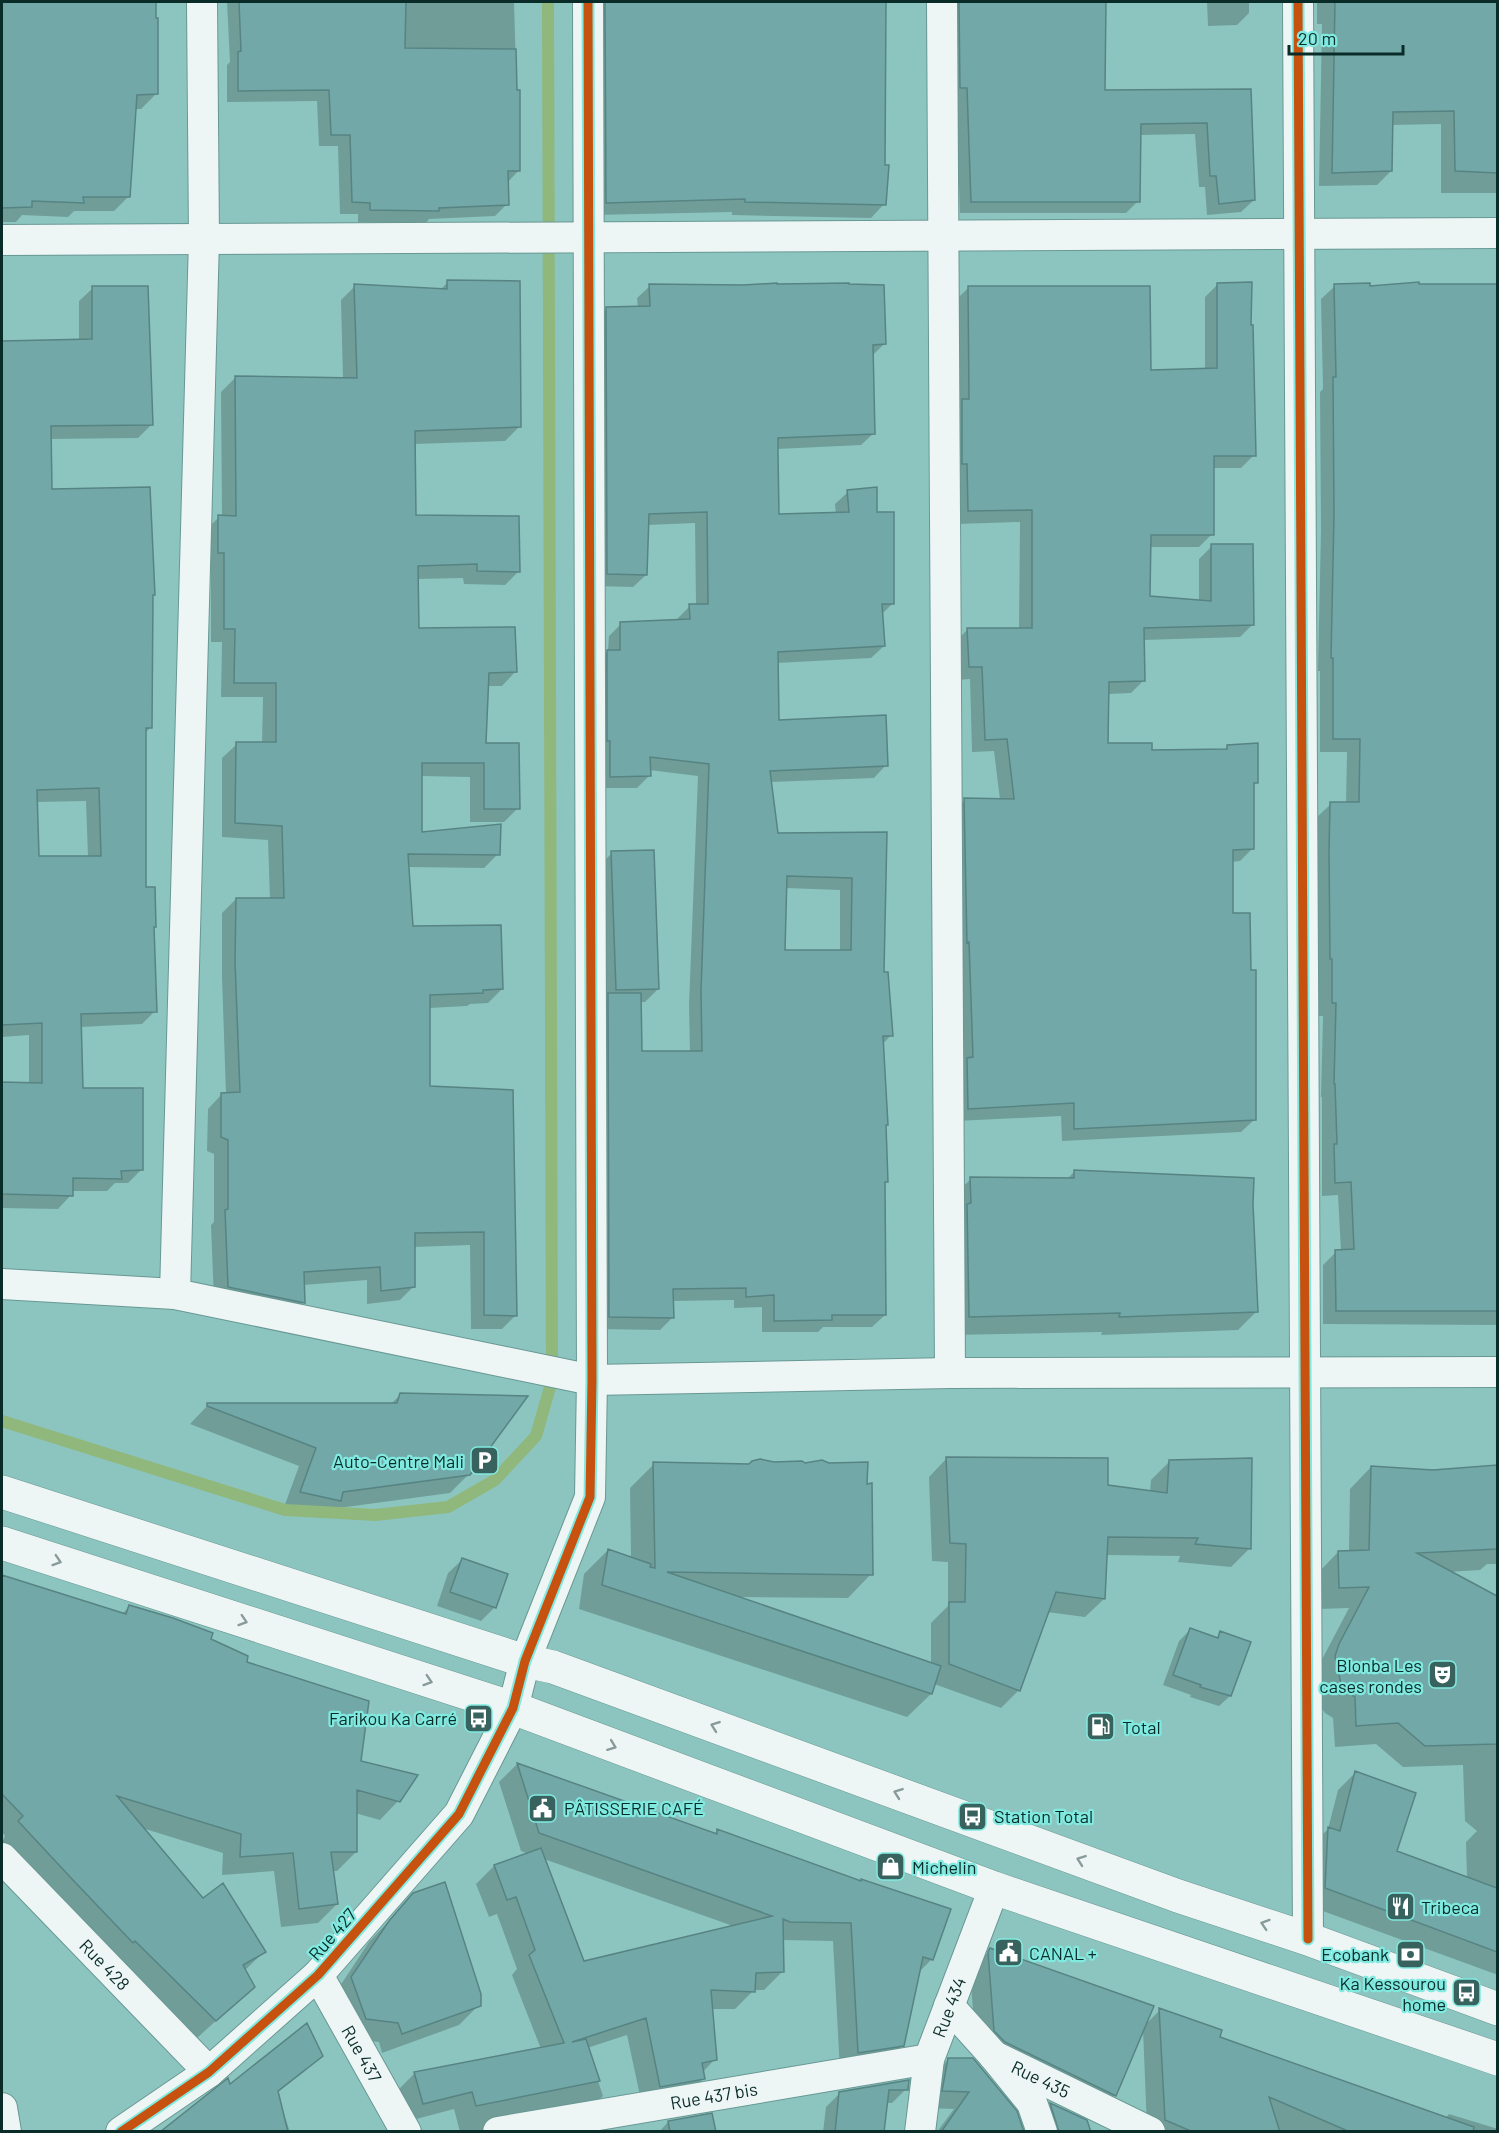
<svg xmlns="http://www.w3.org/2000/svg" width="1499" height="2133" font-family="Barlow,sans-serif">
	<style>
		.shadow { fill: #0003; fill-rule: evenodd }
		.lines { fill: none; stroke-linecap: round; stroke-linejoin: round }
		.stream { stroke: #90b87c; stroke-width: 12 }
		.building { fill: #72a8a8; stroke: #578483; stroke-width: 1.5; fill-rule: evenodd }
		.street-casing { stroke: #689894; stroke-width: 32 }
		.primary-casing { stroke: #689894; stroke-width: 34 }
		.street { stroke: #eef6f5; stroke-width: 30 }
		.primary { stroke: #eef6f5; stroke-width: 33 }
		.cycleway-casing { stroke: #81eae0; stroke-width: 13 }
		.cycleway { stroke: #c75210; stroke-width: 9 }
		.oneway { stroke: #879b99 }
		.labels { text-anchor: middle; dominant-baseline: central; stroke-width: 4.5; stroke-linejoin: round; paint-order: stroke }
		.poi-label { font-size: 18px; fill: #092c29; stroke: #81eae0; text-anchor: start }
		.street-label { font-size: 18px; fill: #092c29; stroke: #81eae0 }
	</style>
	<rect width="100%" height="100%" fill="#8cc5bf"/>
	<!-- shadow -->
	<path class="shadow" d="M2,2H155L156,94L141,109H135L129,196L114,211H74L68,217L22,215L16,222H2Z
		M227,2H514L519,170L507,183V204L495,216L429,219L426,223L358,222V214H340L338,146H319L317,101L227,102V65L230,62Z
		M586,2H885L884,204L871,218L732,215V212L593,215Z
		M953,2H1104V92L1250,90L1254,200L1241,212L1207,215L1205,187H1199L1195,134L1139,135L1138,201L1126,213H960Z
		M1207,2H1249V13L1237,25L1208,26Z
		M1317,2H1498V193H1441V124L1391,125V171L1377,185L1319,186L1322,24H1317Z
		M448,282L519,427L505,441L414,444L415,516L519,571L505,585L464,584L463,578L417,579V630L516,671L502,686H487L485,745L518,808L504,822H470V777L420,776L421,834L498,854L484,868L407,867L412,928L502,989L488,1003L470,1004L467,1006L429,1008L428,1088L511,1091L516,1315L502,1329H471L470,1245L414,1247V1286L400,1300L367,1304V1280L303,1285V1303L289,1317L214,1301L211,1225L214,1222V1154L207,1151L208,1109L222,1094H226L222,977V913L236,899L270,900L268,840L222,837V758L237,744H262L263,697H221L222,642H211V566L205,567V531L219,517H222L221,392L235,378L343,380L341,300L355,286L440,290Z
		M1218,284L1250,327L1254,455L1241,468H1212V534L1199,547H1150L1149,598L1199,601V559L1212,546L1253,624L1240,637L1143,640L1144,680L1131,693L1108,694L1107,745L1150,751L1224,750L1228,746L1256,782L1253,786V848L1240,861L1231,862V914L1255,1119L1241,1132L1062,1141L1061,1116L956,1121L952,813L965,800H1000L994,751L972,752L970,679L957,680L955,642L968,629L1019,630L1020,522L956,524V300L969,287L1149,371L1205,370V297Z
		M1498,285V1325L1323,1324V1265L1336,1252L1341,1251L1338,1195L1322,1196V1097H1321L1323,1016H1319V972H1317L1316,866L1317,817L1331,804H1346L1347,752H1320V671H1318L1321,529L1320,392L1323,389L1321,299L1335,286L1368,288Z
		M650,286L884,344L872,356L874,433L861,445L777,449V516L836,514L835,504L848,492L876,514L893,603L882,614L884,646L871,658L777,663L778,721L886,765L874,778L770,782L777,834L886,833L882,973L891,1035L882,1045L886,1181L884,1183L885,1315L872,1327H823L818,1332H762V1307L734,1308V1300L672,1301V1318L660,1330L597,1329L599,866L612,853L658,989L645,1002H640V1053L690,1052L689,1005L698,776L649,770V776L637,788H598L595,664L608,651L609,636L621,624L678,621V618L690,606L696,605L695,523L647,525L646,575L633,587L595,586L594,321L607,309L638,308L637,298ZM785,888L840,890V952H784Z
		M93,288L151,425L138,438L49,439L50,490L151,596L150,728L144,734V888L152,928L155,1011L142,1024L80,1027L81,1089L141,1170L128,1183H115L107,1191H71V1195L58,1209L2,1208V1084H29V1035L2,1037V342L79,340V301ZM86,801L88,857L37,858L36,802Z
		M1075,1171L1252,1204L1256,1312L1238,1330L1101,1335L1102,1332L951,1335L952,1197L971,1179H1067Z
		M401,1394L469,1474L450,1493L331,1509L322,1518L283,1510L299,1466L190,1424L208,1405H390Z
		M947,1458L1150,1492L1151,1480L1170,1461L1249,1549L1231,1567L1178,1562L1180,1556L1106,1555L1104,1599L1085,1617L1047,1612L1019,1690L1001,1708L934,1684L931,1694L907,1717L579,1609L584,1574L608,1550L631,1558L630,1488L654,1464L866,1486L871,1574L848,1598L736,1597L931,1664V1623L948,1606V1562L932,1561L929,1477Z
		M1371,1467L1433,1471L1498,1467V1564H1487L1480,1570L1448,1572L1498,1598V1975L1309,1906L1311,1846L1328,1829L1338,1790L1355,1773L1395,1852L1467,1878L1466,1842L1477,1831L1465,1821L1463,1765L1403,1767L1376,1744L1335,1747L1333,1718L1325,1713L1320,1706L1318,1667L1349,1608L1318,1609L1317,1574L1338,1552H1349L1350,1489Z
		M462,1560L495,1607L481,1621L437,1606L448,1573Z
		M2,1577L122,1614L130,1606L209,1640L245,1663L360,1762L398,1801L380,1820L355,1813L356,1852L337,1871H332L337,1904L318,1923L281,1927L274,1871L222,1875L223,1853L142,1828L203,1900L264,1952L244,1971L253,1987L196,2039L114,1960L2,1842L5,1836L2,1832Z
		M1190,1630L1215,1639L1221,1633L1230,1696L1219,1706L1190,1697L1191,1695L1163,1685L1179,1641Z
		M517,1764L714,1835L717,1831L932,1959L918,1973L903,2045L884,2064L840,2071L833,1941L782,1940L783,1971L764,1990H754L735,2009H711L715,2059L702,2073L703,2079L685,2097L642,2105L627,2035L587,2048L603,2096L585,2114L484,2132H460L454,2109L405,2122L396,2092L414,2074L541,2049L512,1975L517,1969L497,1914L489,1917L476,1884L494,1866L529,1854L521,1851L499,1782ZM544,1859L733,1926L583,1962Z
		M414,1894L479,2005L459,2025L382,2053L379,2042L346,2038L332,1998L369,1942Z
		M990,1950L1145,2025L1160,2010L1219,2038L1445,2119L1449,2114L1498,2129V2132H1163L1147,2127L1143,2030L1115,2095L1096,2114L976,2050L970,1971Z
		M321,2056L305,2071L277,2093L290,2132H162L230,2086Z
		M948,2060L1022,2132H937L954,2109L926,2108L931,2078Z
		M907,2082L906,2089L892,2103H886L882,2132H823L826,2107L840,2093Z
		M1050,2104L1085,2121L1089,2132H1037L1033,2121Z
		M668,2122L714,2132H659Z"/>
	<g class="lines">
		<!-- stream -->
		<path class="stream" d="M2,1421L285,1510L375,1515L448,1507L495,1480L536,1436L552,1380L548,2"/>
	</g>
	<!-- building -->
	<path class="building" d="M2,2H156V18H158V94L137,95L130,197H83L84,203L32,201V207L2,208Z
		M239,2H406L405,48L516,49L517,90H520V171H508L509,205L439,208V211L370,210V203L352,202L350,135H331L329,90L238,91V52L241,51Z
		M605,2H886L885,165H889L886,205L745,202V199L606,203Z
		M959,2H1106L1105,90L1251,89L1255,200L1219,204L1216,176H1210L1207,123L1141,124L1140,202H971L967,88H960Z
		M1335,2H1497V173L1455,171L1454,111L1393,112L1392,171L1332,173Z
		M447,280L520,281L521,427L415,431L416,515L519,516L520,572L477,571V564L418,566L419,628L515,627L517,672L489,673L486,743H519L520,809H484V763H422V832L501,824L500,855L408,854L413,926L501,925L503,989L483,990V993L430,995V1086L513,1090L517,1316L484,1315V1232L415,1233V1287L381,1291L380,1267L304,1272L305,1303L228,1287L225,1210L228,1209V1140L221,1137V1093L240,1092L235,962L236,898H284L282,826L235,823L236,742H276V683H234L235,629H224V553H218V515L236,516L235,376L357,378L354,284L447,289Z
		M1252,282L1251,325H1253L1256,456H1214V535H1151L1150,596L1211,601V544H1253L1254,625L1144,628L1145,681L1109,682L1108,743H1152V750L1227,749V745L1258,743V783H1254V849L1233,850V913H1250L1251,970H1256V1120L1074,1129V1103L968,1109L967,1058L973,1057L969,942L967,943L964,798L1014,799L1007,739L985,740L982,667H969L967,628H1032V510L968,511L967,464H962V399H969L968,286H1150L1151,370L1217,368V283Z
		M1419,282V284H1497V1311H1336L1335,1250L1354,1249L1351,1182L1335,1183L1334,1144H1337L1335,1084H1334L1336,1003H1332V959H1330L1329,852L1330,802H1359L1360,739H1333V658H1331L1334,514L1333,377H1336L1334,284L1370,283V286Z
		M777,283V284L849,283V284L884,285L886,344L873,345L875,434L778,438V454L779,514L849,512L847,490L877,487V512H894V604H882L885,646L778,652L779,720L886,715L888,766L770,771L778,833L887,832L884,972H888L893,1036H883L888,1125H886L888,1182H885L886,1315H832V1320L774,1321V1295L746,1297V1288L673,1289L674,1318L609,1317L608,993H641L642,1051H702L701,991L709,764L650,757L651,776L610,777V741H607V650H620V622L690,619L689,604H708L707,512L649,514L647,575L607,574L606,307L650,306L649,284L743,285ZM787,876L852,878L851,950H785Z
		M92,286H148L153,425L51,426L52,489L150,487L155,595H153L152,728H146V887H155L156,927H154L157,1012L81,1014L83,1088H143V1170L121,1171L122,1179L73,1178V1196L2,1194V1082L42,1083V1023L2,1025V341L92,339ZM99,788L101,856H39L37,790Z
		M654,850L659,989L616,990L611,851Z
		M1074,1170L1254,1178L1253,1204L1258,1312L1119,1317L1120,1313L969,1317L967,1204L971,1203L970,1177L1074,1178Z
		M400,1393L528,1396L470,1475L343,1492L341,1501L300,1492L316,1448L207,1406V1403H397Z
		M946,1457L1108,1458V1485L1167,1493L1169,1460L1252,1458L1251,1549L1195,1544L1198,1538L1108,1537L1105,1599L1056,1592L1020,1691L949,1664V1602H965L966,1544L950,1543Z
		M760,1459L774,1462L802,1461L805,1463L822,1460L829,1463L868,1462L867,1484L872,1483L873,1575L667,1572L941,1666L932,1694L602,1585L608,1549L651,1564L650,1567L655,1568L653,1462L749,1464L752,1461Z
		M1497,1465V1549L1417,1553L1497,1596V1744L1425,1746L1398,1723L1356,1726L1355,1697L1347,1692L1341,1684L1335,1656L1339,1644L1369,1587L1339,1588L1338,1551L1369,1550L1371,1466L1433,1470Z
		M462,1558L508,1574L496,1608L450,1592Z
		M2,1575L126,1614L129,1605L173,1618L213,1633L211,1639L248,1656L247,1662L369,1701L361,1761L418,1775L400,1802L357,1790V1852H331L338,1904L299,1909L293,1853L240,1857L241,1834L117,1796L203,1898L223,1883L266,1952L243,1965L255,1987L216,2021L135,1941L133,1943L72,1879L18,1821L23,1816L2,1794Z
		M1190,1628L1218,1638L1220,1631L1251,1642L1231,1696L1200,1687L1201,1685L1173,1675Z
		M517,1763L717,1834V1829L861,1881V1879L951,1909L933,1960L923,1957L904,2046L858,2053L851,1923L790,1922L783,1919L784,1972L756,1973L755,1992L711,1990L717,2060L702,2063L705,2079L660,2087L646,2018L572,2042L586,2039L600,2081L476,2106L472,2092L423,2104L414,2072L564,2043L529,1955L535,1950L516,1897L507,1900L494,1865L541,1848L584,1961L772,1916L539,1833Z
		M1355,1771L1416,1793L1397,1851L1497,1888V1952L1325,1888L1328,1827L1340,1831Z
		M445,1882L481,1994V2006L402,2034L398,2023L366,2019L351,1977L389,1921L413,1893Z
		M990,1948L1154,2006L1116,2096L1005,2042L994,2031L988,1952Z
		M1159,2008L1222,2030L1220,2037L1474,2127L1473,2132H1350L1269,2097L1280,2132H1193L1165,2120Z
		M307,2023L323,2056L278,2091L288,2132H160L228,2078L230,2084Z
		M948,2058H973L1017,2111L1024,2132H941L969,2092L942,2091Z
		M909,2080L908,2090H889L884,2132H835L839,2092Z
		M1050,2103L1087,2120L1091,2132H1059Z
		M712,2113L716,2132H670L668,2121Z"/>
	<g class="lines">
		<defs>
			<g id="street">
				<path d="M942,2L950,1373"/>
				<path d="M1298,2L1308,1939"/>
				<path d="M2,240L1498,233"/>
				<path d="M2,1284L175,1294L592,1380L950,1373L1498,1372"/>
				<path d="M175,1294L204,239L202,2"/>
				<path id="s1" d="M2,1858L209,2072"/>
				<path id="s2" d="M318,1975L406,2132"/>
				<path d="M949,2006L994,2056L1032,2103L1042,2132"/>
				<path id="s3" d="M994,2056L1150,2132"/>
				<path d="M2,2108L6,2132"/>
				<path d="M121,2132L209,2072L318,1975L459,1814L513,1708L525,1661L590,1497L592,1380L588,2"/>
				<path id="s4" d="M498,2132L929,2059"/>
				<path id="s5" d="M920,2132L929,2059L994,1888"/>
			</g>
			<path id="primary" d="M2,1492L525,1661L553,1667L1178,1896L1308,1939L1498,2009
				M2,1543L513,1708L994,1888L1498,2059"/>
		</defs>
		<!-- street casing -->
		<use href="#street" class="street-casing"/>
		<!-- primary casing -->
		<use href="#primary" class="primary-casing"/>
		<!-- street -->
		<use href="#street" class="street"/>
		<!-- primary -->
		<use href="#primary" class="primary"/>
		<defs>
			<path id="cycleway" d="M1298,2L1308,1939
				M121,2132L209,2072L318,1975L459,1814L513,1708L525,1661L590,1497L592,1380L588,2"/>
		</defs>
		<!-- cycleway casing -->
		<use href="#cycleway" class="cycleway-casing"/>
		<!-- cycleway -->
		<use href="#cycleway" class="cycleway"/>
	</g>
	<!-- one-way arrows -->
	<defs><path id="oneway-chevron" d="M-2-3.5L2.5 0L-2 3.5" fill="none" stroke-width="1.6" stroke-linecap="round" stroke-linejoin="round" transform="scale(1.5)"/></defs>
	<g class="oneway">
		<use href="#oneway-chevron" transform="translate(57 1561) rotate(18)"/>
		<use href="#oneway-chevron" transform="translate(243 1621) rotate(18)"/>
		<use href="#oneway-chevron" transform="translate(428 1681) rotate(18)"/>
		<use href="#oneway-chevron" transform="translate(715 1726) rotate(-160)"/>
		<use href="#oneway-chevron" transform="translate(612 1746) rotate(21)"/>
		<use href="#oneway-chevron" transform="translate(898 1793) rotate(-160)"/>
		<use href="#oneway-chevron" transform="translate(1081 1860) rotate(-160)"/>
		<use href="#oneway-chevron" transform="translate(1265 1924) rotate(-162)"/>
	</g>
	<!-- icons -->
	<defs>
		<symbol id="parking-square" viewBox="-11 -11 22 22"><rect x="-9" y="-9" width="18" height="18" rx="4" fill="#37625e" stroke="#81eae0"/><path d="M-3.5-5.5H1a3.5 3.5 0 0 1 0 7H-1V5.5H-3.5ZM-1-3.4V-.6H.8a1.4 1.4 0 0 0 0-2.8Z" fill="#fff"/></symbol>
		<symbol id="theatre-square" viewBox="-11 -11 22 22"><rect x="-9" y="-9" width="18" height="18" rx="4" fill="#37625e" stroke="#81eae0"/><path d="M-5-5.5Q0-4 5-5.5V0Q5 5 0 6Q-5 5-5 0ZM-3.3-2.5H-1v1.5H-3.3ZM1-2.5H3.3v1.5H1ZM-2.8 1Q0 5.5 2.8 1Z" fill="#fff"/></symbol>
		<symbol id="bus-square" viewBox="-11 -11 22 22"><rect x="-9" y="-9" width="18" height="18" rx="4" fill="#37625e" stroke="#81eae0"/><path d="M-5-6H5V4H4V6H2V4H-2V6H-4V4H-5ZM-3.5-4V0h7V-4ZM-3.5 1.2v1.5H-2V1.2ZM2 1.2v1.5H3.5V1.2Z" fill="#fff"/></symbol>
		<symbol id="fuel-square" viewBox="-11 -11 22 22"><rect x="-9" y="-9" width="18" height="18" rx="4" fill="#37625e" stroke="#81eae0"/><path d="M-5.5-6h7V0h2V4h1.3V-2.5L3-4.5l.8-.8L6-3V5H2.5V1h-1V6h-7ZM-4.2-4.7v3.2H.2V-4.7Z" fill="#fff"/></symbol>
		<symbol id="civic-square" viewBox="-11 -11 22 22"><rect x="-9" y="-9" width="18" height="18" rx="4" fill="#37625e" stroke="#81eae0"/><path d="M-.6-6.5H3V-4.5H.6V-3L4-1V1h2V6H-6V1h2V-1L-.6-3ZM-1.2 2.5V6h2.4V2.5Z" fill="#fff"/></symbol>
		<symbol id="shop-square" viewBox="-11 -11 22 22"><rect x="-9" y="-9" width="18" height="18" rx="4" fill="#37625e" stroke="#81eae0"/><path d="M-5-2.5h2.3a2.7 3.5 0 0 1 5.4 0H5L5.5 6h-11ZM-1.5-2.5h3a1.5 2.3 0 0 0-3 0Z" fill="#fff"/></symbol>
		<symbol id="restaurant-square" viewBox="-11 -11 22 22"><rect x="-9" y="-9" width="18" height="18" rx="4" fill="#37625e" stroke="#81eae0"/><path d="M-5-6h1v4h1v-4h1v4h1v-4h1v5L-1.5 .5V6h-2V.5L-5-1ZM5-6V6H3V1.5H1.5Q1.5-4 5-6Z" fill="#fff"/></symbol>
		<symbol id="bank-square" viewBox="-11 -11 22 22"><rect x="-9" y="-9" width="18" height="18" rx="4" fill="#37625e" stroke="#81eae0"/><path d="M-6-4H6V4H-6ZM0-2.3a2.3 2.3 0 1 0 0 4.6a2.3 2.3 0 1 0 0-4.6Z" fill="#fff"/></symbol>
	</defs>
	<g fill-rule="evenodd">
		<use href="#parking-square" x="468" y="1444" width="33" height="33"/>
		<use href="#theatre-square" x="1426" y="1658" width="33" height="33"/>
		<use href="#bus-square" x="462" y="1702" width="33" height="33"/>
		<use href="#fuel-square" x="1084" y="1710" width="33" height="33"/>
		<use href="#civic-square" x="526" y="1792" width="33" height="33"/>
		<use href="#bus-square" x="956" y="1800" width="33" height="33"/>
		<use href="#shop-square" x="874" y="1850" width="33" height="33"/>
		<use href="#restaurant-square" x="1384" y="1890" width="33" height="33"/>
		<use href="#civic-square" x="992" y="1936" width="33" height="33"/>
		<use href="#bank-square" x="1394" y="1938" width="33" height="33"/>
		<use href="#bus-square" x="1450" y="1976" width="33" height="33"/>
	</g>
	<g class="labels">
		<!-- poi labels -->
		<g class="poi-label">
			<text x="464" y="1461" text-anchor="end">Auto-Centre Mali</text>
			<text x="1422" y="1665" text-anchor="end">Blonba Les<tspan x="1422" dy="21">cases rondes</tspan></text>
			<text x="457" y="1718" text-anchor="end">Farikou Ka Carré</text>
			<text x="1122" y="1727">Total</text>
			<text x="564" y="1808">PÂTISSERIE CAFÉ</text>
			<text x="994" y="1816">Station Total</text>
			<text x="912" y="1867">Michelin</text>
			<text x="1421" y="1907">Tribeca</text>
			<text x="1029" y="1953">CANAL +</text>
			<text x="1389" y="1954" text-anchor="end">Ecobank</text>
			<text x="1446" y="1983" text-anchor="end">Ka Kessourou<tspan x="1446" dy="21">home</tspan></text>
		</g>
		<!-- street labels -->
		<g class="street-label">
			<text transform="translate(332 1934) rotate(-49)">Rue 427</text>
			<text stroke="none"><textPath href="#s1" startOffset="148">Rue 428</textPath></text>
			<text stroke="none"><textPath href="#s5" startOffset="129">Rue 434</textPath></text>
			<text stroke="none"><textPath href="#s2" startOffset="90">Rue 437</textPath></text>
			<text stroke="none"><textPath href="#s3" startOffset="52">Rue 435</textPath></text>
			<text stroke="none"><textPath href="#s4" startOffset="219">Rue 437 bis</textPath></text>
		</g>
	</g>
	<!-- border -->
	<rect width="1499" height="2133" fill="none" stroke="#092c29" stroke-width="6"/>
	<!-- scale -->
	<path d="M1289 45v9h114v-9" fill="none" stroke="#092c29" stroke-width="3"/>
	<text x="1298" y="45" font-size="18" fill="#092c29" stroke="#81eae0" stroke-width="4.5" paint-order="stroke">20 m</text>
</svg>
